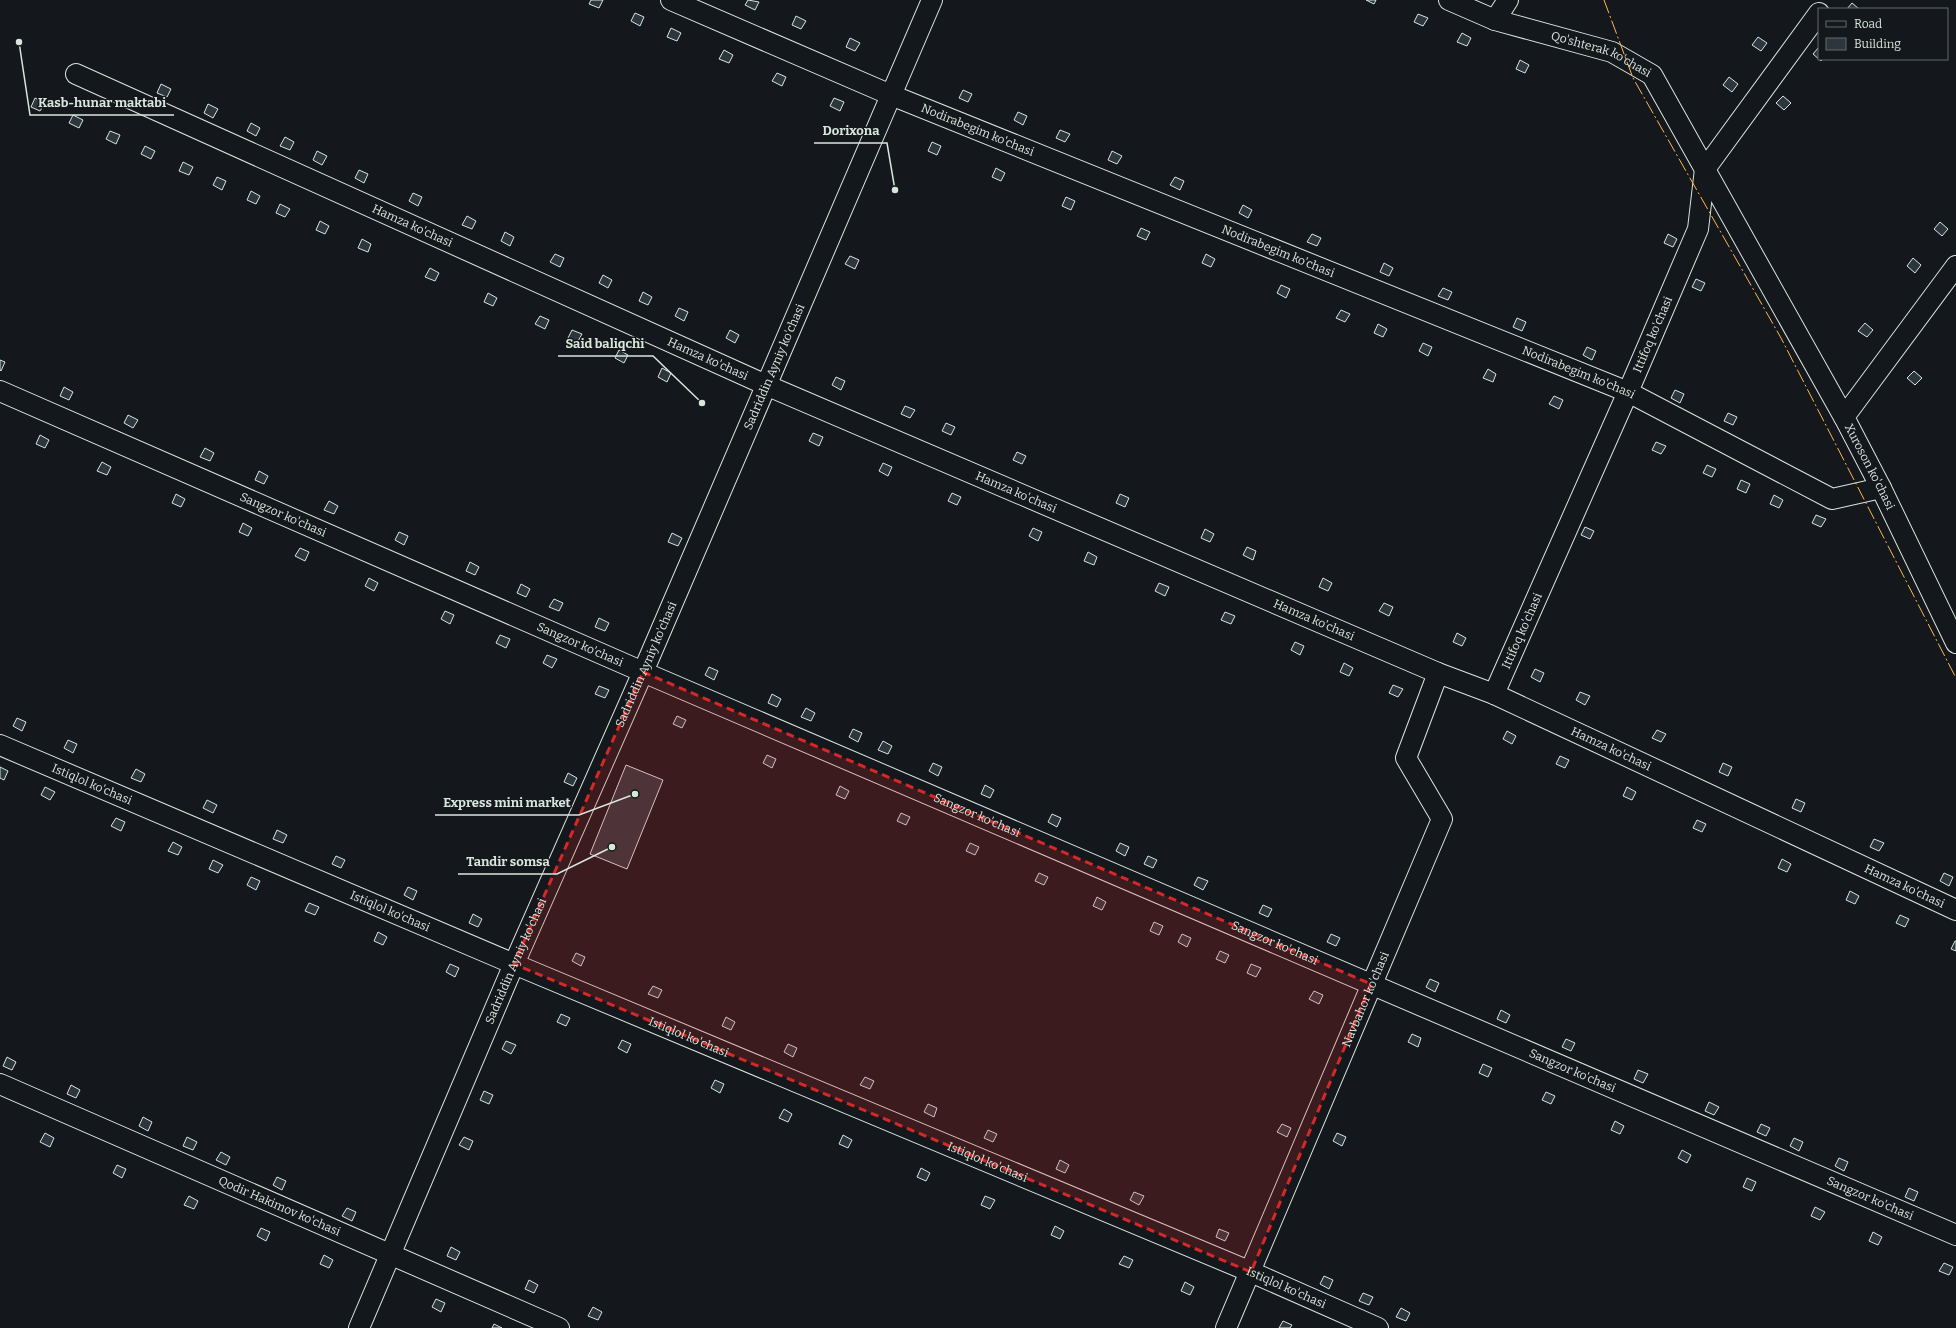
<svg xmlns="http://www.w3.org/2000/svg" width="1956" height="1328" font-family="Bitter,serif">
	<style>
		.building { fill: #2c363c; stroke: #d8e6dc }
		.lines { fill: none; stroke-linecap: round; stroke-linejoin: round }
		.minor-casing { stroke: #d8e6dc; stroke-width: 22 }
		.minor { stroke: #14181c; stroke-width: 20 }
		.power { stroke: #ffb74d; stroke-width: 1; stroke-dasharray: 14 3 2 3; stroke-linecap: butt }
		.marked { fill: #d62828; fill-opacity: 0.2; stroke: #d62828; stroke-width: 3; stroke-dasharray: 8 5; stroke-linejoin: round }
		.labels { text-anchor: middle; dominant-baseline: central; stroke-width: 3; stroke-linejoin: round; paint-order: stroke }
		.street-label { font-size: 12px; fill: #d8e6dc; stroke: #14181c }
		.leader { fill: none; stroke: #d8e6dc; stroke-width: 1.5 }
		.callout-dot { fill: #d8e6dc; stroke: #14181c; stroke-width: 1.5 }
		.callout-label { font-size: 13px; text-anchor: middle; font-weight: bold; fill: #d8e6dc; stroke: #14181c; stroke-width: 3; stroke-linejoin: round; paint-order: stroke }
	</style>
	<rect width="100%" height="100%" fill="#14181c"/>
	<!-- building -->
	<path class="building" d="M591,0H603L599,8L589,4Z
		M748,0L759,2L755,10L745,5Z
		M1366,0H1376L1374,4Z
		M1852,3L1859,9H1847Z
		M635,13L644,17L640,26L631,21Z
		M1418,14L1428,18L1423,26L1414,22Z
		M796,16L806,21L801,29L792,25Z
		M671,28L681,33L677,41L667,37Z
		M1462,33L1471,38L1467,46L1457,42Z
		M1758,37L1767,43L1761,51L1752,45Z
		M850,38L860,43L855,51L846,47Z
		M1819,47V59H1823L1821,61L1813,54Z
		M724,50L733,55L729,63L719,59Z
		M1520,60L1529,65L1525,73L1516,69Z
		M777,73L786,77L782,86L772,81Z
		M1729,77L1738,84L1732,92L1723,85Z
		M161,84L171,89L167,97L157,93Z
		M963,90L972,94L968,102L959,98Z
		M1783,96L1791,103L1784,110L1776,103Z
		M35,98L45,103L40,111L31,107Z
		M834,98L844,102L840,111L830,106Z
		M208,104L218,109L213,118L204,113Z
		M1018,112L1027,116L1023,125L1014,120Z
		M73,115L83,120L79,128L69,123Z
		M251,123L260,128L256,136L247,131Z
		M1060,130L1070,134L1065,142L1056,138Z
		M110,131L120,135L116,144L106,139Z
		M285,137L294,142L290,150L280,146Z
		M932,142L941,146L937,155L928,151Z
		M145,146L155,151L151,159L141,154Z
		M317,151L327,156L322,165L313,160Z
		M1112,151L1122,156L1117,164L1108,160Z
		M183,162L193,167L189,175L179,171Z
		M996,168L1005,173L1001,181L992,177Z
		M359,170L368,174L364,183L355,178Z
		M217,177L226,181L222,190L213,185Z
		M1175,177L1184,181L1180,190L1170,185Z
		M251,191L260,196L256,204L247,200Z
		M413,193L422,197L418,206L409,201Z
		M1066,197L1075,201L1071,210L1062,206Z
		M280,204L290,209L285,217L276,213Z
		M1243,205L1252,210L1248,218L1239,213Z
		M467,216L476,221L472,229L462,225Z
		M320,221L329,226L325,234L316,230Z
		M1940,222L1948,229L1942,236L1934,229Z
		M1141,228L1150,232L1146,240L1137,236Z
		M505,232L514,237L510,246L501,241Z
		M1312,234L1321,238L1317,246L1307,242Z
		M1668,234L1677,239L1673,247L1664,243Z
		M362,239L371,244L368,252L358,248Z
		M555,254L564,258L560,267L550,262Z
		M1206,254L1215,259L1211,267L1202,263Z
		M850,256L859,260L855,269L845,264Z
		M1913,258L1921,265L1915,273L1907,266Z
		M1384,263L1393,268L1389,276L1380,272Z
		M430,268L439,273L435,281L425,277Z
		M603,275L612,280L608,288L599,283Z
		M1696,279L1705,283L1701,291L1692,287Z
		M1281,285L1290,289L1286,298L1277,293Z
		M1443,288L1452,292L1448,300L1438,296Z
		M643,292L652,297L648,305L639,301Z
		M488,293L497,298L493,306L484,302Z
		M679,308L688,312L684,321L675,316Z
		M1341,310L1350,314L1345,322L1336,318Z
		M540,316L549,320L545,329L535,324Z
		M1517,318L1526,322L1522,331L1513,327Z
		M1865,323L1873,330L1867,337L1858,331Z
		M1378,324L1387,329L1383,337L1374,333Z
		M572,330L582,334L577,343L568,338Z
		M730,330L739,335L735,343L726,338Z
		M1423,343L1432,347L1428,356L1419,351Z
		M1587,347L1596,351L1592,360L1583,355Z
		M619,350L628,355L624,363L615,358Z
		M0,360L5,362L1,371L0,370Z
		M662,368L671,373L667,382L658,377Z
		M1488,369L1496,374L1493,382L1483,378Z
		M1914,371L1922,378L1915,385L1907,378Z
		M836,377L845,381L841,390L832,385Z
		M64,387L73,392L69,400L60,396Z
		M1675,390L1684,394L1680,403L1671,398Z
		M1554,396L1563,400L1559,409L1549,404Z
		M905,406L915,410L910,418L901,414Z
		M1728,413L1737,417L1733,425L1724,421Z
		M128,415L138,420L133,428L124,423Z
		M946,423L955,427L951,435L942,431Z
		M813,433L823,437L819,446L809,441Z
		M40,435L49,440L45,448L36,444Z
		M1656,442L1666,446L1661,454L1652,450Z
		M205,448L214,453L210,461L200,457Z
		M1017,452L1026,456L1022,464L1013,460Z
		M102,462L111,467L107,475L97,471Z
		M883,463L892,467L888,476L879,471Z
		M1707,465L1716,469L1712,477L1703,473Z
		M259,471L268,476L264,484L255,480Z
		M1741,480L1750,484L1746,493L1737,489Z
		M952,493L961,497L957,505L948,501Z
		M176,494L185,499L181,507L172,503Z
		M1120,494L1129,498L1125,507L1116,503Z
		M1774,495L1783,500L1779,508L1770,504Z
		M329,501L338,506L334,514L324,510Z
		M1816,515L1826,519L1821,527L1812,523Z
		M243,523L252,528L248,536L239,532Z
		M1585,527L1594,531L1590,539L1581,535Z
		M1033,528L1042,532L1038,541L1029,536Z
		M1205,529L1214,534L1210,542L1201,538Z
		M399,532L408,536L404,545L395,540Z
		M672,533L682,538L678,546L668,542Z
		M1247,547L1256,551L1253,560L1243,555Z
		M300,548L309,552L305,561L295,556Z
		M1088,552L1097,557L1094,565L1084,561Z
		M470,562L479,567L475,575L466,571Z
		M369,578L378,583L374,591L365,586Z
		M1323,578L1332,583L1328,591L1319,587Z
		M1159,583L1169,587L1165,596L1155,591Z
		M521,584L530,589L526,597L517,593Z
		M554,599L563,603L559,611L549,607Z
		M1384,603L1393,607L1389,616L1379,611Z
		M445,611L454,615L450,624L441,619Z
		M1225,612L1235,616L1231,624L1221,620Z
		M599,618L609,623L605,631L595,627Z
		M1457,633L1466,638L1462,646L1453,642Z
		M500,635L510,639L506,648L496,643Z
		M1295,642L1304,646L1300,655L1291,650Z
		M547,655L557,659L552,668L543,663Z
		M1344,663L1353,668L1349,676L1340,672Z
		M709,667L718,671L714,680L705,675Z
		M1535,669L1544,673L1540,682L1531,677Z
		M1393,685L1403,689L1398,697L1389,693Z
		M599,686L609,690L605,698L595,694Z
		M1580,692L1590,696L1585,705L1576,700Z
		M772,694L781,699L777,707L768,703Z
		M806,708L815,713L811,721L801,717Z
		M677,716L686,720L682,728L673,724Z
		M17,718L26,722L22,731L13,726Z
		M853,729L862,733L858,742L849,737Z
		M1657,730L1666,734L1661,742L1652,738Z
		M1507,731L1516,736L1512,744L1503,739Z
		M68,740L77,744L73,753L64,748Z
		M883,741L892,746L888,754L878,750Z
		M767,755L776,759L772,768L763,763Z
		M1560,756L1569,760L1565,768L1556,764Z
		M933,763L942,767L938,776L929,771Z
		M1723,763L1732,767L1728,776L1719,772Z
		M626,765L663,780L627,869L590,854Z
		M0,767L8,771L4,780L0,778Z
		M136,769L145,774L141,782L131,778Z
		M568,773L577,778L573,786L564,782Z
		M985,785L994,790L990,798L981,794Z
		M840,786L849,791L845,799L836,795Z
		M45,787L55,792L50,800L41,795Z
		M1627,787L1636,792L1632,800L1623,796Z
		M1796,799L1805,803L1801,812L1792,808Z
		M207,800L217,805L213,813L203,808Z
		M901,813L910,817L906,825L897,821Z
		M1052,814L1061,818L1057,827L1048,822Z
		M116,818L125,822L121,831L111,826Z
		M1697,820L1706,824L1702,832L1693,828Z
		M277,830L287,835L283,843L273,839Z
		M1874,839L1884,843L1879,851L1870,847Z
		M173,842L182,847L178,855L168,851Z
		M970,843L979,847L975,855L966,851Z
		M1120,843L1129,847L1125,856L1116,851Z
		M336,856L345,860L341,868L332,864Z
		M1148,856L1157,860L1153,868L1144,864Z
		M1782,859L1791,864L1787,872L1778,868Z
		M213,860L223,865L218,873L209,869Z
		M1039,873L1048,877L1044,885L1035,881Z
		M1944,873L1953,877L1949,886L1940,881Z
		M251,877L260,881L256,890L247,885Z
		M1198,877L1208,881L1203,890L1194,885Z
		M408,887L417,891L413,900L404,895Z
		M1850,891L1859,896L1855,904L1846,900Z
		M1097,897L1106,902L1102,910L1093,906Z
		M309,903L319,907L315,915L305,911Z
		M1263,905L1272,909L1268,917L1259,913Z
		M473,914L482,919L478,927L469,923Z
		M1900,915L1909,919L1905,927L1896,923Z
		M1154,922L1163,926L1159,935L1150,931Z
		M378,932L387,937L383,945L374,941Z
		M1182,934L1191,938L1187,947L1178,942Z
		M1331,934L1340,938L1336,946L1327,942Z
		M1955,941H1956V951L1951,949Z
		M1220,951L1229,955L1225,963L1216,959Z
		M576,953L585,957L581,966L572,961Z
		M450,964L459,968L455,977L446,972Z
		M1251,964L1261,968L1256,977L1247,973Z
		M1430,979L1439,983L1435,992L1426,987Z
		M653,986L662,990L658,998L648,994Z
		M1314,991L1323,995L1319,1004L1309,999Z
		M1501,1010L1510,1015L1506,1023L1497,1019Z
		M561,1014L570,1018L566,1026L557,1022Z
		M726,1017L735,1022L731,1030L722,1026Z
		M1412,1034L1421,1038L1418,1047L1408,1042Z
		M1566,1039L1575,1043L1571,1051L1562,1047Z
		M622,1040L631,1044L627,1053L618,1048Z
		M506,1041L516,1045L511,1054L502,1049Z
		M788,1044L797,1048L793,1057L784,1052Z
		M7,1057L16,1062L12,1070L3,1066Z
		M1483,1064L1492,1068L1488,1077L1479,1073Z
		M1638,1070L1648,1074L1643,1083L1634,1079Z
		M865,1077L874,1081L870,1089L860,1085Z
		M715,1080L724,1084L720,1093L711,1088Z
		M71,1085L80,1090L76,1098L67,1094Z
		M484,1091L493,1095L489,1104L480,1100Z
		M1546,1092L1555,1096L1551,1104L1542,1100Z
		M1709,1102L1719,1107L1714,1115L1705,1111Z
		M928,1104L937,1108L934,1117L924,1112Z
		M784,1109L792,1114L788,1122L779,1118Z
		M143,1117L152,1122L148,1131L139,1126Z
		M1615,1121L1624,1126L1620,1134L1611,1130Z
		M1282,1124L1291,1128L1287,1137L1277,1132Z
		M1761,1124L1770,1128L1766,1136L1757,1132Z
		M988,1130L997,1134L993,1142L984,1138Z
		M45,1133L54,1138L50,1147L40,1142Z
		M1337,1133L1346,1137L1342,1146L1333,1141Z
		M843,1135L852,1140L848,1148L839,1144Z
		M187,1137L197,1142L193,1150L183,1146Z
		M464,1137L473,1141L469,1150L459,1145Z
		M1794,1138L1803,1142L1799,1151L1790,1146Z
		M1682,1150L1691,1155L1687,1163L1678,1158Z
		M221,1152L230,1157L226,1165L216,1160Z
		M1839,1158L1848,1162L1844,1171L1835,1166Z
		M1060,1160L1069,1165L1065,1173L1056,1169Z
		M117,1165L126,1169L122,1178L113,1173Z
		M921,1168L930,1173L926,1181L917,1177Z
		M277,1177L286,1181L282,1190L273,1185Z
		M1747,1178L1756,1182L1752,1191L1743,1187Z
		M1909,1188L1918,1192L1914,1201L1905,1197Z
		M1134,1192L1144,1196L1139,1205L1130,1200Z
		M189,1196L198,1201L194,1209L184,1205Z
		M985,1196L995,1200L990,1209L981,1205Z
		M1815,1207L1825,1212L1820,1220L1811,1216Z
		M347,1208L356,1212L352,1221L342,1216Z
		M1055,1226L1064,1231L1060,1239L1051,1235Z
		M261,1228L270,1232L266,1241L257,1236Z
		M1219,1229L1229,1233L1225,1241L1216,1237Z
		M1873,1232L1882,1237L1878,1245L1869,1241Z
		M451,1247L460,1252L456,1260L447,1256Z
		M324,1255L333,1260L329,1268L320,1264Z
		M1124,1256L1133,1260L1129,1268L1119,1264Z
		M1944,1263L1953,1267L1949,1275L1939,1271Z
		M1324,1276L1333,1280L1329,1289L1320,1284Z
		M529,1280L538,1285L534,1293L525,1289Z
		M1185,1282L1194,1287L1190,1295L1181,1291Z
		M1363,1293L1373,1297L1369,1305L1359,1301Z
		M436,1299L445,1303L441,1312L432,1307Z
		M593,1307L602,1312L598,1320L588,1316Z
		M1401,1308L1410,1313L1406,1321L1396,1317Z
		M1283,1321L1292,1325L1290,1328H1279Z
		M494,1324L502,1328H492Z"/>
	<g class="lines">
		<defs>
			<g id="minor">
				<path id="s1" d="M671,0L891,95L1628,392L1832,499L1881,488"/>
				<path id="s2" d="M1449,0L1495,20L1612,52L1652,75L1844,417"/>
				<path d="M1495,20L1508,0"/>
				<path id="s3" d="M76,74L766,385L1438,673L1494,694L1956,910"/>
				<path id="s4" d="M1956,266L1844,417L1881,488L1956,643"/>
				<path id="s5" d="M0,391L643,672L1956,1235"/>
				<path id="s6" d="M1494,694L1628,392L1698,229L1705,169L1819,13"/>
				<path id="s7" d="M0,745L514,964L1251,1272L1378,1328"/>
				<path id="s8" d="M0,1084L559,1328"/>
				<path id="s9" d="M359,1328L514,964L643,672L932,0"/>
				<path id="s10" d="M1226,1328L1442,819L1406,758L1438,673"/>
			</g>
		</defs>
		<!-- minor casing -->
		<use href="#minor" class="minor-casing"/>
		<!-- minor -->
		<use href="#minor" class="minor"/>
		<!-- power -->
		<path class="power" d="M1604,0L1633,78L1781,338L1956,678"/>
	</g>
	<!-- marked area -->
	<path class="marked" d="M643,672L1371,984L1251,1272L514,964Z"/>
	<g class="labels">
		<!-- street labels -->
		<g class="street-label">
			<text stroke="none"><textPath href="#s2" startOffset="162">Qo'shterak ko'chasi</textPath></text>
			<text stroke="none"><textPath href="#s1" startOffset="333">Nodirabegim ko'chasi</textPath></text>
			<text stroke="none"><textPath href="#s3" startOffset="369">Hamza ko'chasi</textPath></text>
			<text stroke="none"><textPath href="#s1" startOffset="657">Nodirabegim ko'chasi</textPath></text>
			<text stroke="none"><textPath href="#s6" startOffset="393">Ittifoq ko'chasi</textPath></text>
			<text stroke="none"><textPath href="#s3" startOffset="693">Hamza ko'chasi</textPath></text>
			<text stroke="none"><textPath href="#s9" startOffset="1047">Sadriddin Ayniy ko'chasi</textPath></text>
			<text stroke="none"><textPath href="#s1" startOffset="981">Nodirabegim ko'chasi</textPath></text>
			<text stroke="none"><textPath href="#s4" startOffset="244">Xuroson ko'chasi</textPath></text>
			<text stroke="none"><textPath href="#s3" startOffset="1029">Hamza ko'chasi</textPath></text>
			<text stroke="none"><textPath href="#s5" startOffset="309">Sangzor ko'chasi</textPath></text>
			<text stroke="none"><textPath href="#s3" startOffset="1353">Hamza ko'chasi</textPath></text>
			<text stroke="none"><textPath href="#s6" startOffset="69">Ittifoq ko'chasi</textPath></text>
			<text stroke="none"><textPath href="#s5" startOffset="633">Sangzor ko'chasi</textPath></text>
			<text stroke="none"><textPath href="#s9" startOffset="723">Sadriddin Ayniy ko'chasi</textPath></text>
			<text stroke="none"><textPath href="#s3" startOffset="1677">Hamza ko'chasi</textPath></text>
			<text stroke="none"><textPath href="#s7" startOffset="100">Istiqlol ko'chasi</textPath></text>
			<text stroke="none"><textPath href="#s5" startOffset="1065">Sangzor ko'chasi</textPath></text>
			<text stroke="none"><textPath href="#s3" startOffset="2001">Hamza ko'chasi</textPath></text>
			<text stroke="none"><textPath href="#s7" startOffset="424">Istiqlol ko'chasi</textPath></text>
			<text stroke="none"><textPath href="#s5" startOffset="1389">Sangzor ko'chasi</textPath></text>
			<text stroke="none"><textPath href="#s9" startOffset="399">Sadriddin Ayniy ko'chasi</textPath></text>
			<text stroke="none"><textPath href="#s10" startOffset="357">Navbahor ko'chasi</textPath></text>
			<text stroke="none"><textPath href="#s7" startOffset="748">Istiqlol ko'chasi</textPath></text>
			<text stroke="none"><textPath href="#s5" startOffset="1713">Sangzor ko'chasi</textPath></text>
			<text stroke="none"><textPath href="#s7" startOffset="1072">Istiqlol ko'chasi</textPath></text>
			<text stroke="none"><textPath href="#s5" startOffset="2037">Sangzor ko'chasi</textPath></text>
			<text stroke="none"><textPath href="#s8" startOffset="305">Qodir Hakimov ko'chasi</textPath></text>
			<text stroke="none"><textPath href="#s7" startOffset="1396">Istiqlol ko'chasi</textPath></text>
		</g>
	</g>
	<!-- callouts -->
	<path class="leader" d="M19 42L30 115H174M895 190L887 143H814M702 403L653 356H558M635 794L579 815H435M612 847L557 874H458"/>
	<g class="callout-dot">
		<circle cx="19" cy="42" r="4"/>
		<circle cx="895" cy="190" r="4"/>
		<circle cx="702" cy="403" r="4"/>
		<circle cx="635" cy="794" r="4"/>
		<circle cx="612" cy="847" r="4"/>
	</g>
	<g class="callout-label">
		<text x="102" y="107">Kasb-hunar maktabi</text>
		<text x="851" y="135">Dorixona</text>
		<text x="605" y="348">Said baliqchi</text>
		<text x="507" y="807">Express mini market</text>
		<text x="508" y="866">Tandir somsa</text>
	</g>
	<!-- legend -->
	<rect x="1818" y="8" width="130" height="52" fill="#14181c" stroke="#626a69"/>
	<rect x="1826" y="21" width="20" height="6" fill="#14181c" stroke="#626a69"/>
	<text x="1854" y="28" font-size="12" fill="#d8e6dc">Road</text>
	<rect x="1826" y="38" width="20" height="12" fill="#2c363c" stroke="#626a69"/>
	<text x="1854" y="48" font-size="12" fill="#d8e6dc">Building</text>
</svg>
